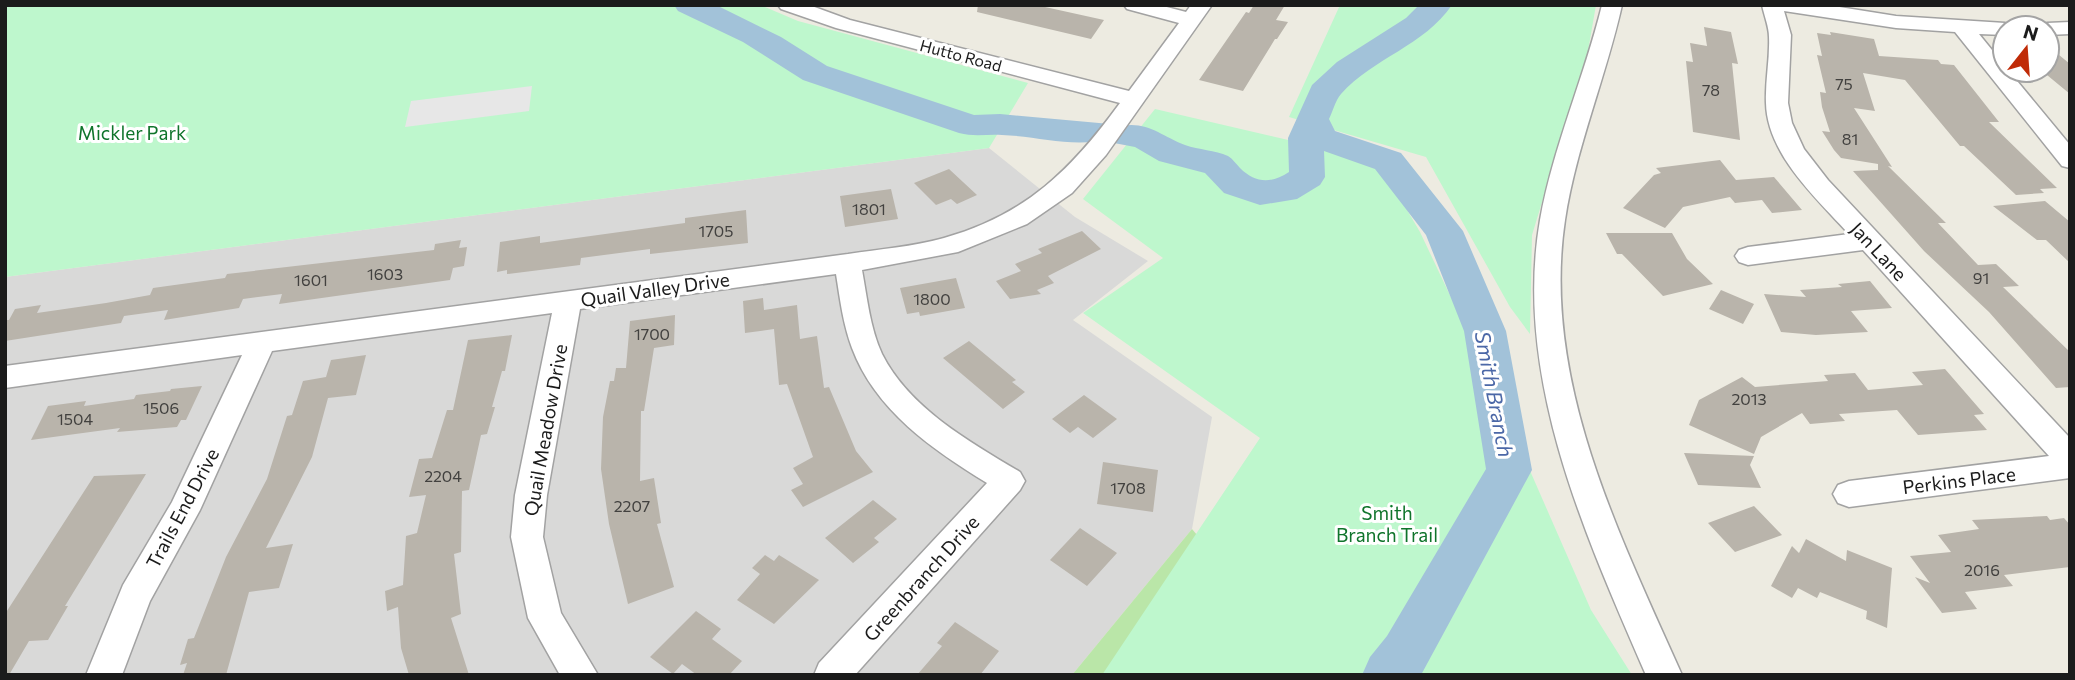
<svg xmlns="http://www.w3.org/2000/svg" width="2075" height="680" font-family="Commissioner,sans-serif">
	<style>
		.residential { fill: #d9d9d8 }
		.grass { fill: #bae6a8 }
		.park { fill: #bef7cd }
		.parking { fill: #e7e7e7 }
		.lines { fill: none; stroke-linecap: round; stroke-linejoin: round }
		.river { fill: #a2c2d9; fill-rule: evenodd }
		.building { fill: #b9b4ab }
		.minor-casing { stroke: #a2a2a2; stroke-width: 3 }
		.minor { fill: #fff; fill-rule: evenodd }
		.labels { text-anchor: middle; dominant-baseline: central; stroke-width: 6; stroke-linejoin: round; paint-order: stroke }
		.far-street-label { font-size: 16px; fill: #1b1b1b; stroke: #fff }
		.number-label { font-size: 16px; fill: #42413f }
		.park-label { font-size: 19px; fill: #0f742b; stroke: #fff }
		.street-label { font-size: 19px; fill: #1b1b1b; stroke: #fff }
		.water-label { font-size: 21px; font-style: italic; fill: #4c68a7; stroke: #fff }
	</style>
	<rect width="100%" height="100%" fill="#edebe1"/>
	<!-- residential -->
	<path class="residential" d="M989,148L1075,217L1148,261L1073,320L1212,417L1192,529L1072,675H5V277Z"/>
	<!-- grass -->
	<path class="grass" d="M1192,529L1315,675H1072Z"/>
	<!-- park -->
	<path class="park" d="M5,5H760L798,21L1028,83L989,148L5,277Z
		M1340,5H1596L1588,51L1532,235L1530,334L1510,307L1426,157L1289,117Z
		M1155,109L1370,159L1390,181L1420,232L1492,384L1591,610L1632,675H1102L1260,438L1083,313L1163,258L1083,199Z"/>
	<!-- parking -->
	<path class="parking" d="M532,86L529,111L405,127L411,101Z"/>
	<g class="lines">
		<!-- river -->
		<path class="river" d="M674,5H716L781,37L827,66L974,115L1000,114L1110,124L1113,128C1145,118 1159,135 1185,145C1199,150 1215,150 1228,156C1233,159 1236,164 1240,168C1255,183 1271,184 1289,172L1288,138L1312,85L1337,62L1406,18L1419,5H1452C1424,46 1373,58 1341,94C1335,101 1333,111 1329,119L1335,131L1401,153L1463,231L1506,331L1532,470L1421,675H1362L1370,657L1387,636L1486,469L1464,331L1426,235L1375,169L1324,151L1325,177L1320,185L1297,199L1260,205L1224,193L1205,173L1159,161L1135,147L1114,143L1111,138C1076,149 1038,136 1002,135C987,134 974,137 959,133L803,80L743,42L678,11Z"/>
	</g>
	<!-- building -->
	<path class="building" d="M978,5H1036L1104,20L1091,39L977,12Z
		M1254,5H1285L1276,20L1288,22L1277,39H1275L1243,91L1199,80L1246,12L1249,13Z
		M1704,27L1731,32L1738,64L1732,63L1740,140L1693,132L1686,61L1693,62L1690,43L1707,46Z
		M1830,32L1874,39L1879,56L1938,60L1941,64L1954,65L1999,122H1989L2057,188L2040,189L2044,193L2016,195L1964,146H1960L1905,80L1863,73L1875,111L1854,108L1892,167L1888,166L1946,223H1938L1978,265L1996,264L2019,286L2003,287L2070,352V387L2056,388L1989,312L1924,251L1853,171L1878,170V164L1841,158L1834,150L1822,131L1830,132L1822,107L1820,92L1826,93L1817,55L1822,56L1817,33L1831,35Z
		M2047,45L2070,64V94L2047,75Z
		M1720,160L1736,180L1774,177L1802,210L1772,213L1762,200L1735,203L1730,197L1683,207L1665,228L1623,208L1654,175L1661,173L1656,168Z
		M949,169L977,195L957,204L951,199L936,205L914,183Z
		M891,189L898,219L845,227L840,196Z
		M2045,201L2070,222V263L2046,240H2037L1993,206Z
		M746,210L748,243L650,254V249L581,258L580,265L507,274V270L497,272L500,242L540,236V243L685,223V218Z
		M1082,231L1101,249L1048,276L1054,283L1037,290L1041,294L1010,299L996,281L1021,271L1015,264L1042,253L1038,249Z
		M1606,233H1672L1687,259L1713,284L1663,296L1622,254H1617Z
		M461,240L459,248L467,247L464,266L453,268L450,280L279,304L282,294L243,299L239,308L164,320L168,310L124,316L121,323L5,341V320H9L15,309L41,305L37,313L106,303L150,295L153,288L225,278L227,274L434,250L435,244Z
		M956,278L965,308L920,316L919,312L907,314L900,288Z
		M1870,281L1892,308L1851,311L1868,332L1816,335L1781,332L1764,294L1806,297L1800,290L1842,287L1838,284Z
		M1721,290L1754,304L1743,324L1709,309Z
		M763,298L764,310L797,305L800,339L817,336L824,388L829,387L856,451L873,472L803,507L791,490L803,484L793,468L813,457L787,384L779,385L774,329L745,333L743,301Z
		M675,315L674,345L654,348L644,411H641L640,481L654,478L661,523L657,524L674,587L628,604L609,524L601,469L603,417L610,381H614L616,368H626L630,321Z
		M512,335L505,371H502L492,407H495L487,434L481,435L469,490L462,491L461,552L454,554L461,614L451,618L469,675H409L401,648L398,607L387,611L385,591L403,585L406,536L417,533L426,495L409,497L419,459L432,458L447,410H453L468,340Z
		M969,341L1016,380L1012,382L1025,392L1003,409L943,358Z
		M366,355L356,395L328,398L312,457L266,548L293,544L279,588L249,592L226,675H183L187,663L180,665L188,639L194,638L226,557L267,479L287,416L292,415L303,381L326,377L331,360Z
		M1945,369L1984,414L1974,415L1987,430L1918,435L1897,410L1839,414L1845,421L1810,424L1802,413L1761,437L1754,454L1689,425L1699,400L1742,377L1755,387L1828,381L1824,375L1855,373L1868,390L1923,385L1912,372Z
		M202,386L186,420H181L177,427L117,432L120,428L31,440L48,406L86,401L84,406L134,399L136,395L170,391L171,389Z
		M1084,395L1117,419L1093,438L1078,427L1070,433L1052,419Z
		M1684,453L1754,456L1750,465L1761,488L1698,485Z
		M1103,462L1158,470L1153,512L1097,504Z
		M146,474L65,606H68L48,640L29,641L9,675H5V614L94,476Z
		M873,500L897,519L874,538L879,542L853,563L825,538Z
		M1754,506L1782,535L1735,552L1708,523Z
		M2047,516L2050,520L2064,518L2070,525V567L2004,575L2013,586L1965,592L1977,609L1942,613L1915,577L1930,583L1910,556L1951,552L1938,535L1979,529L1972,520Z
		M1080,528L1117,553L1087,586L1050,560Z
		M1806,539L1846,561L1847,550L1892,568L1887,628L1866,619L1867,611L1820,592L1817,598L1798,588L1792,598L1771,586L1792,546L1799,553Z
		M765,555L774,561L779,555L819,580L774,624L737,600L760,574L752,568Z
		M696,611L721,629L712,639L742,661L729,675H697L682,664L673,674L650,657Z
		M955,622L999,651L980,675H917L942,646L937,643Z"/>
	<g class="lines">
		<defs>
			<path id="minor" d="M778,5H809L850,20L1129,91L1179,23L1127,9L1124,5H1159L1186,12L1191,5H1212L1106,155L1072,193L1027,224L958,252L862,270C867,297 870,328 882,354C909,408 970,442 1020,472L1025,481L1020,490L855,675H814L819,663L987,483C933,450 875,410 852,348C843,324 840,299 836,274L580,309L547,495L543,537L561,613L598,675H560L528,618L511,537L515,495L552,313L272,351L200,510L150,601L122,675H86L123,585L172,502L242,355L5,388V366L848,254C879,249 913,247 944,238C1026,215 1072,169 1120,103L836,28L781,9Z
				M1602,5H1622C1606,77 1576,147 1565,220C1541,379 1619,534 1682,675H1646C1585,535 1513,376 1540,220C1553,147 1584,78 1602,5Z
				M1762,5H1827L1896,16L2005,23L2015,28H2005V35L1979,34L2005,66V70H2008L2070,145V168L2062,166L1955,32L1896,28L1784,11L1791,35L1788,103L1792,123L1804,149L1828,180L2070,438V478L1849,507L1838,503L1833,494L1838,485L1849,481L2049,456L1863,250L1748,265L1739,262L1735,256L1739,250L1748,247L1849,234C1816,198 1767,154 1766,103C1765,81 1770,59 1769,37C1769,27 1764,15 1762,5Z
				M2070,22V34L2047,35V28H2037L2047,23Z"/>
		</defs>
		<!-- minor casing -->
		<use href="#minor" class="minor-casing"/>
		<!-- minor -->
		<use href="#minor" class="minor"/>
	</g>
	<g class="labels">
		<!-- far-street labels -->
		<g class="far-street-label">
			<text transform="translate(961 55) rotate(15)">Hutto Road</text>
		</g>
		<!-- number labels -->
		<g class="number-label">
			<text x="1844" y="83">75</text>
			<text x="1711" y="89">78</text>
			<text x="1850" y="138">81</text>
			<text x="869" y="208">1801</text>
			<text x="716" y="230">1705</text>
			<text x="385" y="273">1603</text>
			<text x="1981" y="277">91</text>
			<text x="311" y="279">1601</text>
			<text x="932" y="298">1800</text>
			<text x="652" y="333">1700</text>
			<text x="1749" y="398">2013</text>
			<text x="161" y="407">1506</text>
			<text x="75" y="418">1504</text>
			<text x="443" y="475">2204</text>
			<text x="1128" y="487">1708</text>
			<text x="632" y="505">2207</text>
			<text x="1982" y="569">2016</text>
		</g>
		<!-- park labels -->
		<g class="park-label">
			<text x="132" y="132">Mickler Park</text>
			<text x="1387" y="512">Smith<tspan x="1387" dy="22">Branch Trail</tspan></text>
		</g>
		<!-- street labels -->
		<g class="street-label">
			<text transform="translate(1879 251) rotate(47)">Jan Lane</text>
			<text transform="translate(655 289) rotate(-8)">Quail Valley Drive</text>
			<text transform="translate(545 430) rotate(-80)">Quail Meadow Drive</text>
			<text transform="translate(1959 480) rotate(-7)">Perkins Place</text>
			<text transform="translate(182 508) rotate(-62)">Trails End Drive</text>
			<text transform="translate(921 578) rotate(-48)">Greenbranch Drive</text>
		</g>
		<!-- water labels -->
		<g class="water-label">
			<text transform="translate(1495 394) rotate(79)">Smith Branch</text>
		</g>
	</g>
	<!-- border -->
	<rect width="2075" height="680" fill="none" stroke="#1b1b1b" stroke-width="14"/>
	<!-- north arrow -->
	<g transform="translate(2026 49) rotate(17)"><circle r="33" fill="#ffffff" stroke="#a4a4a4" stroke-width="2"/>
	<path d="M0-5L12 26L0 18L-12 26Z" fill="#c02b07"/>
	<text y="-10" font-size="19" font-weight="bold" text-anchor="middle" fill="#1b1b1b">N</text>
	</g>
</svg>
